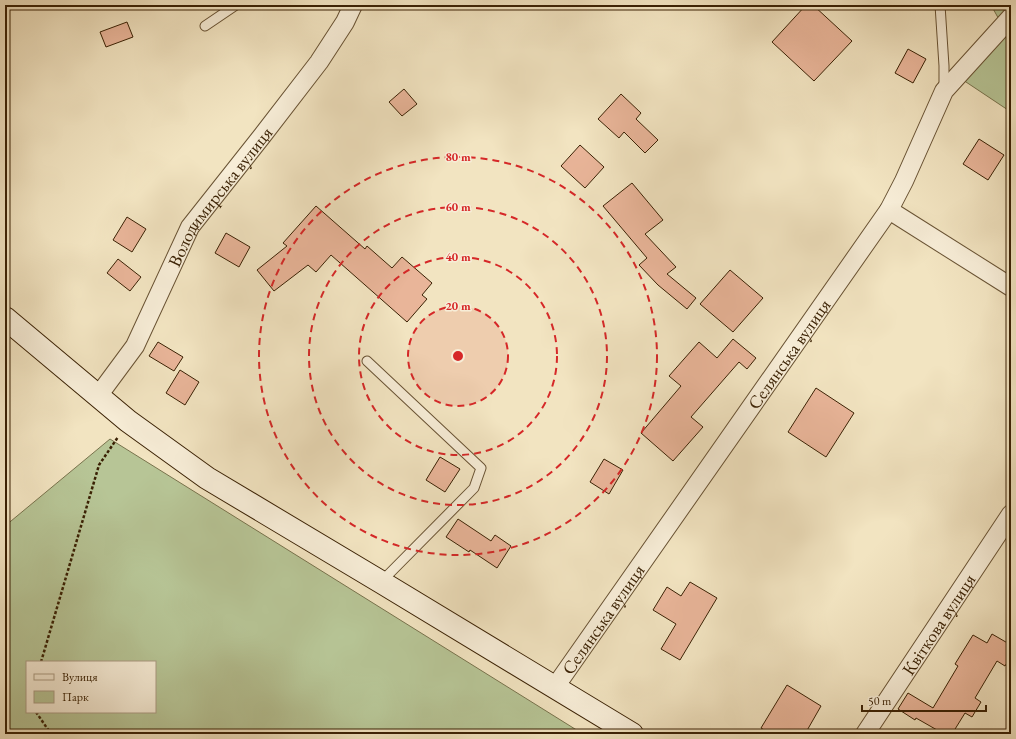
<svg xmlns="http://www.w3.org/2000/svg" width="1016" height="739" font-family="'EB Garamond',serif">
	<style>
		.green { fill: #b7c596; stroke: #78734d; fill-rule: evenodd }
		.building { fill: #e9b599; stroke: #3a2104 }
		.lines { fill: none; stroke-linecap: round; stroke-linejoin: round }
		.lane-casing { stroke: #685233; stroke-width: 11 }
		.street-casing { stroke: #685233; stroke-width: 20 }
		.secondary-casing { stroke: #3a2104; stroke-width: 24 }
		.path { stroke: #3a2104; stroke-width: 2.5; stroke-dasharray: 3 2; stroke-linecap: butt }
		.lane { stroke: #f7edd7; stroke-width: 9 }
		.street { stroke: #f7edd7; stroke-width: 18 }
		.secondary { stroke: #f7edd7; stroke-width: 22 }
		.ring { fill: none; stroke: #d62828; stroke-width: 2; stroke-dasharray: 7 5 }
		.labels { text-anchor: middle; dominant-baseline: central; stroke-width: 3; stroke-linejoin: round; paint-order: stroke }
		.street-label { font-size: 18px; fill: #3a2104; stroke: #f7edd7 }
		.centre { fill: #d62828; stroke: #f7edd7; stroke-width: 2 }
		.ring-label { font-size: 12px; text-anchor: middle; font-weight: bold; fill: #d62828; stroke: #f7edd7; stroke-width: 3; stroke-linejoin: round; paint-order: stroke }
	</style>
	<rect width="100%" height="100%" fill="#f2e4c1"/>
	<filter id="stains"><feTurbulence type="fractalNoise" baseFrequency=".005" numOctaves="4"/><feColorMatrix values="0 0 0 0 .2 0 0 0 0 .09 0 0 0 0 .02 0 0 0 .5 -.17"/></filter>
	<radialGradient id="worn" r=".72"><stop offset=".6" stop-color="#630" stop-opacity="0"/><stop offset="1" stop-color="#630" stop-opacity=".3"/></radialGradient>
	<!-- green -->
	<path class="green" d="M991,5H1011V112L960,78L1001,23Z
		M110,439L583,734H5V526ZM27,662H155V712H27Z"/>
	<!-- building -->
	<path class="building" d="M806,5H813L852,41L814,81L772,42Z
		M127,22L133,37L106,47L100,32Z
		M908,49L926,59L913,83L895,73Z
		M404,89L417,104L402,116L389,102Z
		M621,94L641,113L636,119L658,140L645,153L624,132L619,138L598,119Z
		M979,139L1004,155L988,180L963,164Z
		M580,145L604,167L585,188L561,166Z
		M632,183L663,220L645,234L676,267L667,274L696,298L687,309L658,285L639,265L647,258L603,206Z
		M316,206L365,249L367,246L392,268L402,257L432,283L422,295L427,299L407,322L331,255L316,272L308,265L274,291L257,270L287,246L283,243Z
		M127,217L146,229L132,252L113,240Z
		M226,233L250,247L239,267L215,253Z
		M118,259L141,277L130,291L107,273Z
		M730,270L763,298L733,332L700,304Z
		M733,339L756,358L747,369L739,362L691,417L703,427L673,461L641,433L681,386L669,376L699,342L717,358Z
		M158,342L183,357L174,371L149,356Z
		M180,370L199,382L185,405L166,393Z
		M816,388L854,413L826,457L788,432Z
		M440,457L460,469L445,492L426,480Z
		M604,459L623,470L609,494L590,482Z
		M458,519L491,541L495,535L511,546L497,568L470,550L469,552L446,537Z
		M690,582L717,598L680,660L661,649L676,624L653,610L667,587L681,596Z
		M992,634L1011,645V656L1005,666L997,661L975,698L981,702L972,717L965,713L952,734H944L916,718L915,720L898,709L908,693L933,708L958,666L955,664L973,635L987,643Z
		M787,685L821,706L805,734H771L761,728Z"/>
	<g class="lines">
		<defs>
			<path id="lane" d="M940,5L944,66V89
				M205,26L236,5
				M367,361L481,468L474,488L381,582"/>
			<g id="street">
				<path d="M889,210L1011,287"/>
				<path id="s1" d="M98,396L135,346L190,227L262,136L319,62L345,22L353,5"/>
				<path id="s2" d="M555,687L889,210L904,181L944,91L1011,17"/>
				<path id="s3" d="M865,734L1011,514"/>
			</g>
			<path id="secondary" d="M5,318L128,421L207,478L381,582L632,734"/>
		</defs>
		<!-- lane casing -->
		<use href="#lane" class="lane-casing"/>
		<!-- street casing -->
		<use href="#street" class="street-casing"/>
		<!-- secondary casing -->
		<use href="#secondary" class="secondary-casing"/>
		<!-- path -->
		<path class="path" d="M41,662L99,465L118,437
			M36,712L51,734"/>
		<!-- lane -->
		<use href="#lane" class="lane"/>
		<!-- street -->
		<use href="#street" class="street"/>
		<!-- secondary -->
		<use href="#secondary" class="secondary"/>
	</g>
	<!-- distance rings -->
	<circle cx="458" cy="356" r="50" fill="#d62828" fill-opacity=".12"/>
	<g class="ring">
		<circle cx="458" cy="356" r="50"/>
		<circle cx="458" cy="356" r="99"/>
		<circle cx="458" cy="356" r="149"/>
		<circle cx="458" cy="356" r="199"/>
	</g>
	<g class="labels">
		<!-- street labels -->
		<g class="street-label">
			<text stroke="none"><textPath href="#s1" startOffset="235">Володимирська вулиця</textPath></text>
			<text stroke="none"><textPath href="#s2" startOffset="407">Селянська вулиця</textPath></text>
			<text stroke="none"><textPath href="#s2" startOffset="83">Селянська вулиця</textPath></text>
			<text stroke="none"><textPath href="#s3" startOffset="132">Квіткова вулиця</textPath></text>
		</g>
	</g>
	<circle cx="458" cy="356" r="6" class="centre"/>
	<g class="ring-label">
		<text x="458" y="161">80 m</text>
		<text x="458" y="211">60 m</text>
		<text x="458" y="261">40 m</text>
		<text x="458" y="310">20 m</text>
	</g>
	<!-- margin -->
	<rect width="1016" height="739" fill="none" stroke="#f2e4c1" stroke-width="20"/>
	<rect x="6" y="6" width="1004" height="727" fill="none" stroke="#3a2104" stroke-width="2"/>
	<rect x="10" y="10" width="996" height="719" fill="none" stroke="#3a2104"/>
	<!-- legend -->
	<rect x="26" y="661" width="130" height="52" fill="#f7edd7" stroke="#ab9b83"/>
	<rect x="34" y="674" width="20" height="6" fill="#f7edd7" stroke="#ab9b83"/>
	<text x="62" y="681" font-size="12" fill="#3a2104">Вулиця</text>
	<rect x="34" y="691" width="20" height="12" fill="#b7c596" stroke="#ab9b83"/>
	<text x="62" y="701" font-size="12" fill="#3a2104">Парк</text>
	<!-- scale -->
	<path d="M862 705v6h124v-6" fill="none" stroke="#3a2104" stroke-width="2"/>
	<text x="868" y="705" font-size="12" fill="#3a2104" stroke="#f7edd7" stroke-width="3" paint-order="stroke">50 m</text>
	<rect width="100%" height="100%" filter="url(#stains)"/>
	<rect width="100%" height="100%" fill="url(#worn)"/>
</svg>
